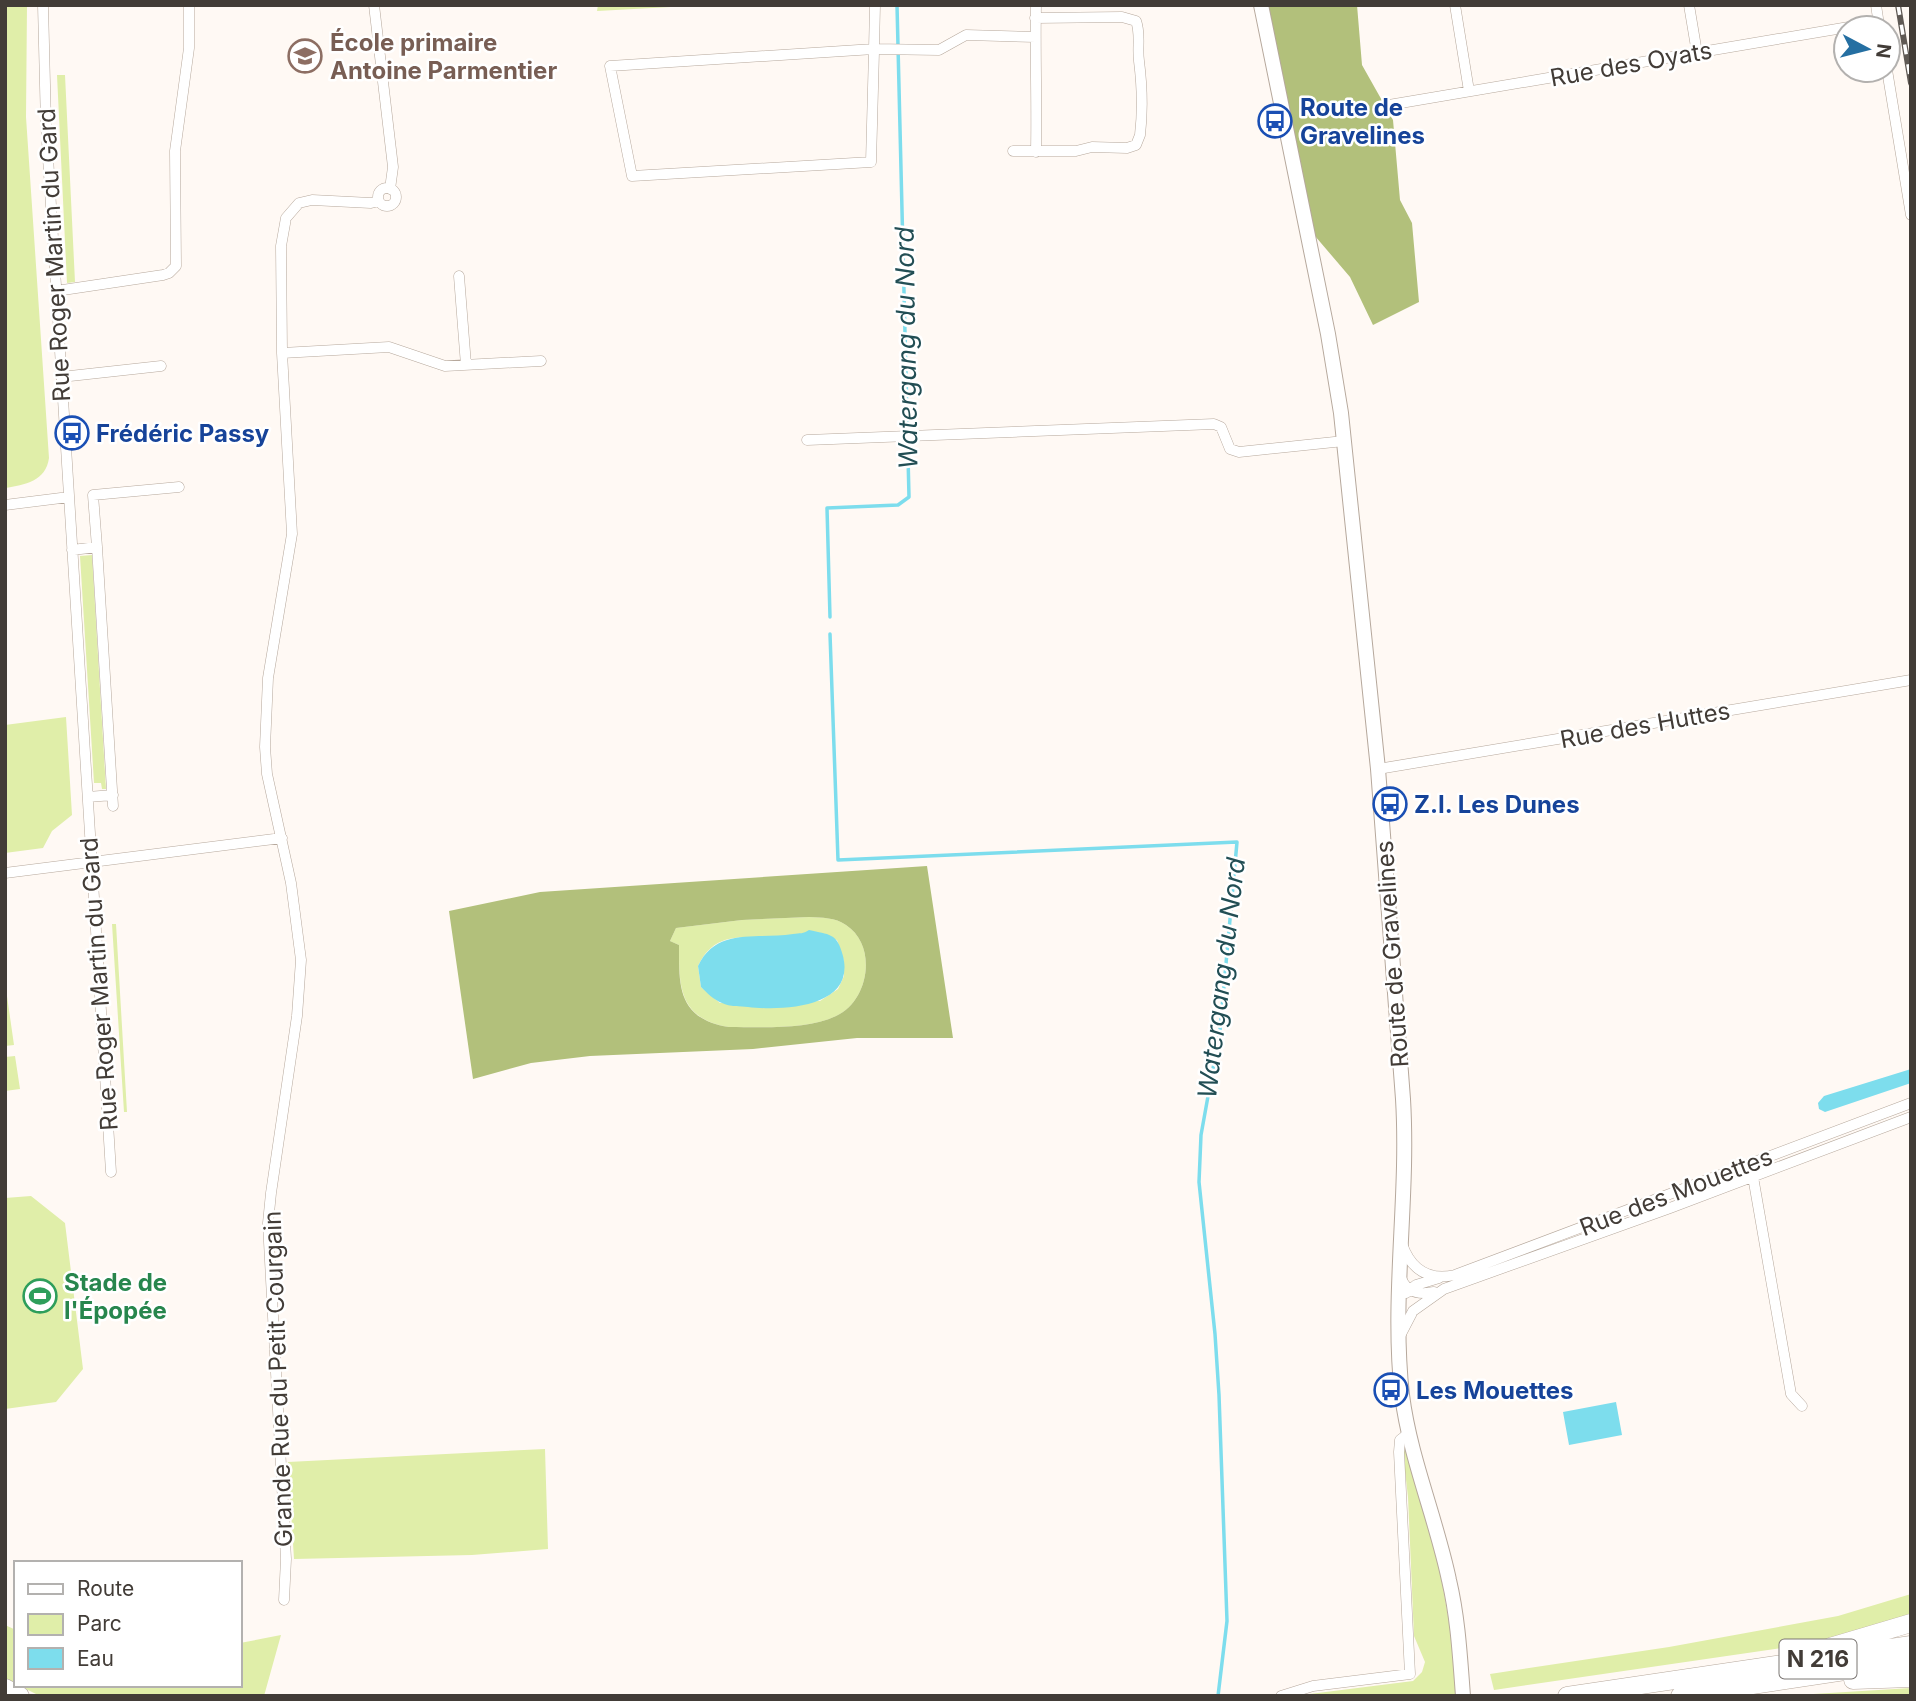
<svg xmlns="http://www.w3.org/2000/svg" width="1916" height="1701" font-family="Inter,sans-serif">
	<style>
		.green { fill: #e0eea9; fill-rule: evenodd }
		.forest { fill: #b2c07b; fill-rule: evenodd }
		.water { fill: #7ddded }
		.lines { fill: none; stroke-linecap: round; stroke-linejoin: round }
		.stream { stroke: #7ddded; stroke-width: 3.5 }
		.minor-casing { stroke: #b6a89c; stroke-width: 11 }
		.secondary-casing { stroke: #b6a89c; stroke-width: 16 }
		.trunk-casing { stroke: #b6a89c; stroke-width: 19 }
		.minor { stroke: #fff; stroke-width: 10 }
		.secondary { stroke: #fff; stroke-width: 14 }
		.trunk { stroke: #fff; stroke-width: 18 }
		.rail-casing { stroke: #5f5954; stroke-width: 6 }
		.rail { stroke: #fff; stroke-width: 3.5; stroke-dasharray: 10; stroke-linecap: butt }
		.labels { text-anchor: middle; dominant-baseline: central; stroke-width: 5; stroke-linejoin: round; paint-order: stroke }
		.shield { fill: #fff; stroke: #7b7673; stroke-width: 2 }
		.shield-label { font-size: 23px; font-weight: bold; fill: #423c37 }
		.education-label { font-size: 24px; font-weight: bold; fill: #785e54; stroke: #fff; text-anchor: start }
		.street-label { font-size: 24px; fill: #423c37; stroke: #fff }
		.transit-label { font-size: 24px; font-weight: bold; fill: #164399; stroke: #fff; text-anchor: start }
		.leisure-label { font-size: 24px; font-weight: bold; fill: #27864d; stroke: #fff; text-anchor: start }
		.water-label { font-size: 26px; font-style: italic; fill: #224e54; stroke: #fff }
	</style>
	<rect width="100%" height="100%" fill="#fff9f4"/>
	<!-- green -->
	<path class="green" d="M5,5H27L26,117L49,458C46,481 25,485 5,488Z
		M598,5H708L597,11Z
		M57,75H65L75,282L67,283Z
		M92,555L106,789H102L101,783H94L80,556Z
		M66,717L72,815L52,831L43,848L5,853V725Z
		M809,917C822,918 835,917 846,925C878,946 869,1001 836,1016C808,1030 760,1027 729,1027C678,1019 679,985 679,945L670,941L676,928L742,920ZM806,933L837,940L844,961V976L838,989L820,1001L720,1003L701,987L698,966C714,933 737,938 768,937C781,937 794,935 806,933Z
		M112,924H116L127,1112H124Z
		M5,982L14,1045L5,1046Z
		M15,1056L20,1089L5,1091V1057Z
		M31,1196L65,1223L83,1369L56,1402L5,1409V1198Z
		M545,1449L548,1549L472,1555L294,1559L288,1462Z
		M1405,1449L1440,1570L1450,1628L1457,1694L1449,1696H1294L1413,1681L1422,1672L1425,1662L1414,1636L1408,1497L1403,1454Z
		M1911,1594V1616L1809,1644L1494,1690L1490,1674L1669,1647L1838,1616Z
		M5,1625L16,1630V1684L5,1679Z
		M281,1635L264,1696H40L18,1685H240V1643Z
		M1911,1688V1696H1797L1813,1694Z"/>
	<!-- forest -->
	<path class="forest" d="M1268,5H1357L1362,65L1393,120L1400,200L1412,223L1419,302L1373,325L1350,277L1315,236Z
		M927,866L953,1038H857L753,1049L590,1056L531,1063L473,1079L449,911L540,892ZM809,917C822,918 835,917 846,925C878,946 869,1001 836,1016C808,1030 760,1027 729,1027C677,1019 679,985 679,945L670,941L676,928L742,920Z"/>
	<!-- water -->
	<path class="water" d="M809,930C829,935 837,932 843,956C856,1008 783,1011 748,1007C740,1006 730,1007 722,1003C714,1000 707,993 701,987L698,966C717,926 757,940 793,934C800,933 803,934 809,930Z
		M1911,1069V1083L1825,1112L1819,1109L1818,1103L1824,1096Z
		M1616,1402L1622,1435L1569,1445L1563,1412Z"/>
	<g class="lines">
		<!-- stream -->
		<path class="stream" d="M830,617L827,508L898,505L909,497L897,5
			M830,634L838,860L1237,842L1220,1030L1201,1135L1199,1182L1215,1334L1219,1395L1227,1621L1218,1696"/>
		<defs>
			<path id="minor" d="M43,5L46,125L111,1172
				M374,5L393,167L390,189
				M875,5L874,49V51L871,162L632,176L610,66L874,49L939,50L966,35L1035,37
				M1036,5C1035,54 1037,103 1036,152
				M1455,5L1469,91
				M1689,5L1697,53
				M1876,5L1879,25
				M1887,70L1911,215
				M1383,106L1878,22
				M1013,151H1076L1092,147L1127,148L1136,145L1140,135C1143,110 1142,85 1139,61C1137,48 1141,34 1136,21L1122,17L1035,18
				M378 197a9 9 0 1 1 18 0a9 9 0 1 1-18 0Z
				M459,276L466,365
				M56,291L163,275L169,273L176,266L175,151L189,48V5
				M282,353L389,347L445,366L541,361
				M61,377L161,366
				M807,440L1214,424L1221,427L1230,449L1239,452L1344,441
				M5,505L69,497
				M97,547L113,806
				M72,550L97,547L93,495L179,487
				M1378,769L1911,680
				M88,797L113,795
				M5,873L282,838
				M1752,1171L1791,1394L1802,1406
				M1402,1244C1411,1270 1429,1281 1455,1275L1911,1103
				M1401,1278C1407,1293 1419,1295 1434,1292
				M1406,1293L1416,1285L1439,1278
				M1401,1334L1413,1311L1444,1289L1670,1208L1911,1117
				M284,1600L286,1559L268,1223L271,1193L297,1016L301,960L291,883L267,774L265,747L268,678L292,534L282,353L281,246L286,218L299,203L312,200L371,203L379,201
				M1281,1696L1313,1686L1410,1674L1399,1452L1400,1440L1409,1433"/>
			<path id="secondary" d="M1261,5L1328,334L1341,413L1378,769L1403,1099C1409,1198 1391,1296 1402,1395C1410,1458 1436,1518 1449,1580C1458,1618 1460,1657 1463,1696"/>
			<path id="trunk" d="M1830,1647L1911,1623
				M1853,1680L1911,1678
				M5,1688L20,1696
				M1567,1696L1911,1645
				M1680,1696L1911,1661"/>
		</defs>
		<!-- minor casing -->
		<use href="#minor" class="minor-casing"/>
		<!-- secondary casing -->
		<use href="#secondary" class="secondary-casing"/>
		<!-- trunk casing -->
		<use href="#trunk" class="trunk-casing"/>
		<!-- minor -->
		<use href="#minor" class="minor"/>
		<!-- secondary -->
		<use href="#secondary" class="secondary"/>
		<!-- trunk -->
		<use href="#trunk" class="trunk"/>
		<defs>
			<path id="rail" d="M1898,5L1911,83"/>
		</defs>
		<!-- rail casing -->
		<use href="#rail" class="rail-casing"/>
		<!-- rail -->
		<use href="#rail" class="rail"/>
	</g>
	<!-- icons -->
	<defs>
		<symbol id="school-ring" viewBox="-11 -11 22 22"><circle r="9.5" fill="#fff" stroke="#8d6e63" stroke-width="1.5"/><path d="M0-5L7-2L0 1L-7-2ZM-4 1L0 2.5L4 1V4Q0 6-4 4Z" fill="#8d6e63"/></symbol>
		<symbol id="bus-ring" viewBox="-11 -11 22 22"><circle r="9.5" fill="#fff" stroke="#1a4fb4" stroke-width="1.5"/><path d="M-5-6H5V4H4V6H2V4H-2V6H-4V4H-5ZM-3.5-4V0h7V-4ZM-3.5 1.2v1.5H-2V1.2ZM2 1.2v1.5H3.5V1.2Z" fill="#1a4fb4"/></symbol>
		<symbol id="stadium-ring" viewBox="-11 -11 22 22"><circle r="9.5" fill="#fff" stroke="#2e9e5b" stroke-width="1.5"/><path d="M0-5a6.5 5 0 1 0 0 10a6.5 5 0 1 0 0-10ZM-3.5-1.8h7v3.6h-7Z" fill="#2e9e5b"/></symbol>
	</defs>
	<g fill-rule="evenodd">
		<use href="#school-ring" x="286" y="37" width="38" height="38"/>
		<use href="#bus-ring" x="1256" y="102" width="38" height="38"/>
		<use href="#bus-ring" x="53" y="414" width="38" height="38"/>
		<use href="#bus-ring" x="1371" y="785" width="38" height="38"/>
		<use href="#stadium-ring" x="21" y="1277" width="38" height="38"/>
		<use href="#bus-ring" x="1372" y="1371" width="38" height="38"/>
	</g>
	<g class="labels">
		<!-- shield labels -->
		<rect class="shield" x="1779.5" y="1639.5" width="77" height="39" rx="5"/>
		<g class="shield-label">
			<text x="1818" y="1659">N 216</text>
		</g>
		<!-- education labels -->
		<g class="education-label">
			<text x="330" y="42">École primaire<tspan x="330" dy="28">Antoine Parmentier</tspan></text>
		</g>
		<!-- street labels -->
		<g class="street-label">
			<text transform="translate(1631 64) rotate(-10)">Rue des Oyats</text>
			<text transform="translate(54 255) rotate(-93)">Rue Roger Martin du Gard</text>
			<text transform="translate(1645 725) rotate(-10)">Rue des Huttes</text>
			<text transform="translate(1392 954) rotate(-94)">Route de Gravelines</text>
			<text transform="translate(99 984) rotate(-94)">Rue Roger Martin du Gard</text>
			<text transform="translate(1676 1192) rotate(-21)">Rue des Mouettes</text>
			<text transform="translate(278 1379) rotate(-92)">Grande Rue du Petit Courgain</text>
		</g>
		<!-- transit labels -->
		<g class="transit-label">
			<text x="1300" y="107">Route de<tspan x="1300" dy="28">Gravelines</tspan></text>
			<text x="96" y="433">Frédéric Passy</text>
			<text x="1414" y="804">Z.I. Les Dunes</text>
			<text x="1416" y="1390">Les Mouettes</text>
		</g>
		<!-- leisure labels -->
		<g class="leisure-label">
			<text x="64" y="1282">Stade de<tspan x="64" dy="28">l'Épopée</tspan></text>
		</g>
		<!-- water labels -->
		<g class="water-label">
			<text transform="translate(906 348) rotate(-91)">Watergang du Nord</text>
			<text transform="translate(1221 978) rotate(-83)">Watergang du Nord</text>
		</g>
	</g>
	<!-- border -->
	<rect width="1916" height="1701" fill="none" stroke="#423c37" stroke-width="14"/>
	<!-- legend -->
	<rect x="14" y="1561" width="228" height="126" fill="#ffffff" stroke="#b3b1af" stroke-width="2"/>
	<rect x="28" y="1584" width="35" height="10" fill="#ffffff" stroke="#b3b1af" stroke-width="2"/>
	<text x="77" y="1596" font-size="21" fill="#423c37">Route</text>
	<rect x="28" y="1614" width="35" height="21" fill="#e0eea9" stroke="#b3b1af" stroke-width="2"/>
	<text x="77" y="1631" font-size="21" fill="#423c37">Parc</text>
	<rect x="28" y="1648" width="35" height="21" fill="#7ddded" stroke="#b3b1af" stroke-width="2"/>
	<text x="77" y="1666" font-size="21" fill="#423c37">Eau</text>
	<!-- north arrow -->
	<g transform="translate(1867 49) rotate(97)"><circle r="33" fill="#ffffff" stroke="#b3b1af" stroke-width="2"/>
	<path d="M0-5L12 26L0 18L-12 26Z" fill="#256fa2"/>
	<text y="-10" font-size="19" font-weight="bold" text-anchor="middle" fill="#423c37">N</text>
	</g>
</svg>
